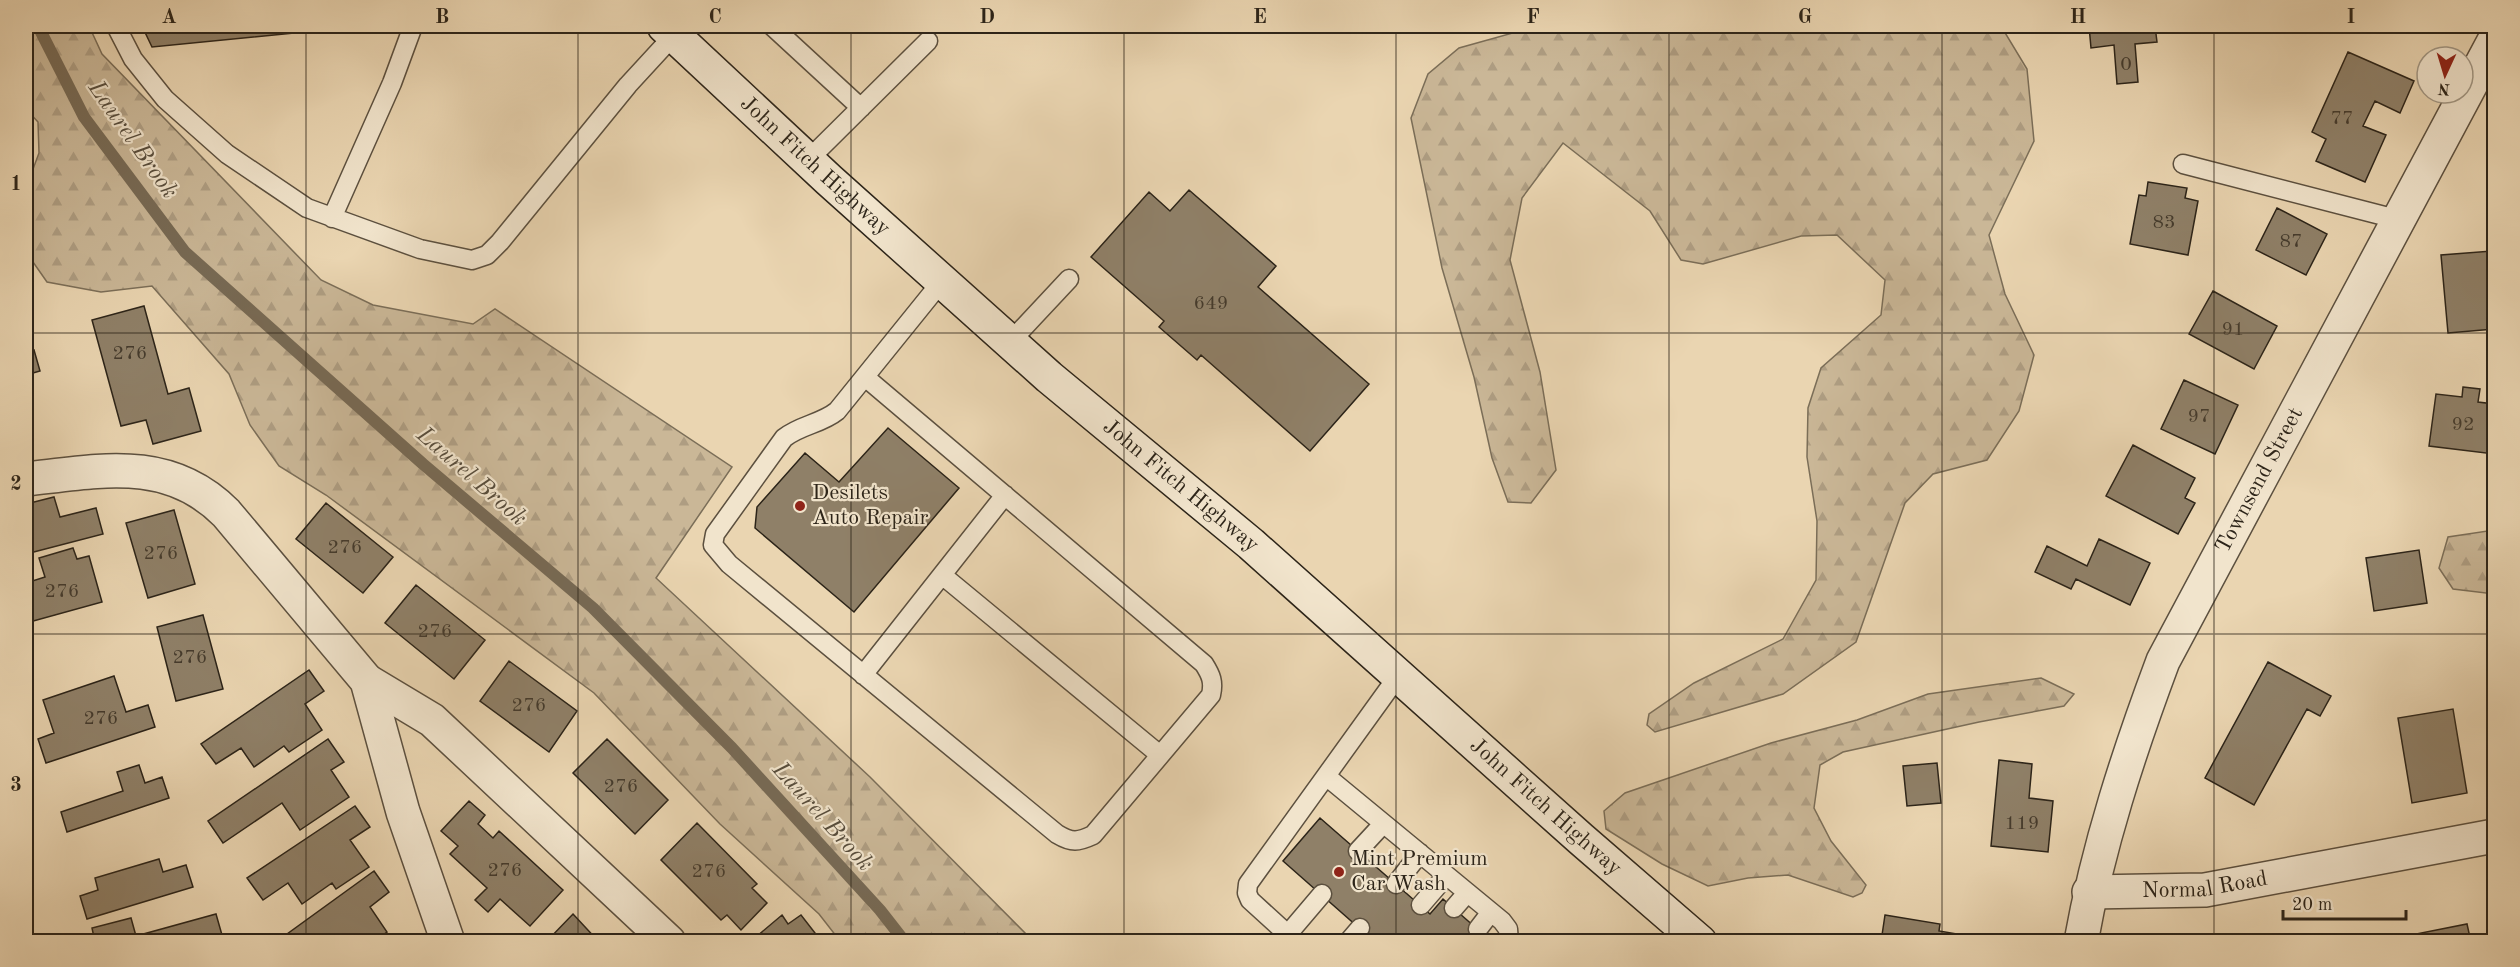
<svg xmlns="http://www.w3.org/2000/svg" width="2520" height="967" font-family="'Old Standard TT',serif">
	<style>
		.forest { fill: url(#forest-firs); stroke: #7b6e58; stroke-width: 1.5 }
		.lines { fill: none; stroke-linecap: round; stroke-linejoin: round }
		.stream { stroke: #776a55; stroke-width: 12 }
		.building { fill: #8f8068; stroke: #2c2419; stroke-width: 1.5 }
		.service-casing { stroke: #5c503f; stroke-width: 21 }
		.minor-casing { stroke: #5c503f; stroke-width: 36 }
		.tertiary-casing { stroke: #5c503f; stroke-width: 36 }
		.secondary-casing { stroke: #2c2419; stroke-width: 36 }
		.service { stroke: #f1e4cc; stroke-width: 18 }
		.minor { stroke: #f1e4cc; stroke-width: 33 }
		.tertiary { stroke: #f1e4cc; stroke-width: 33 }
		.secondary { stroke: #f1e4cc; stroke-width: 33 }
		.grid { fill: none; stroke: #2c2419; stroke-width: 1.5; stroke-opacity: 0.55 }
		.poi-dot { fill: #8f2418; stroke: #f1e4cc; stroke-width: 2 }
		.labels { text-anchor: middle; dominant-baseline: central; stroke-width: 4.5; stroke-linejoin: round; paint-order: stroke }
		.number-label { font-size: 20px; fill: #453b2d }
		.street-label { font-size: 22px; fill: #2c2419; stroke: #f1e4cc }
		.poi-label { font-size: 22px; fill: #2c2419; stroke: #f1e4cc; text-anchor: start }
		.water-label { font-size: 24px; font-style: italic; fill: #584d3c; stroke: #f1e4cc }
		.neatline { fill: none; stroke: #2c2419; stroke-width: 2 }
		.grid-label { font-size: 20px; text-anchor: middle; font-weight: bold; fill: #2c2419 }
	</style>
	<defs>
		<pattern id="forest-firs" width="22" height="20" patternUnits="userSpaceOnUse" patternTransform="scale(1.5)"><rect width="22" height="20" fill="#cab797"/><path d="M5 1l3.5 6h-7zM16 11l3.5 6h-7z" fill="#ae9d82"/></pattern>
	</defs>
	<rect width="100%" height="100%" fill="#ead5b1"/>
	<filter id="stains"><feTurbulence type="fractalNoise" baseFrequency=".00333" numOctaves="4"/><feColorMatrix values="0 0 0 0 .2 0 0 0 0 .09 0 0 0 0 .02 0 0 0 .5 -.17"/></filter>
	<radialGradient id="worn" r=".72"><stop offset=".6" stop-color="#630" stop-opacity="0"/><stop offset="1" stop-color="#630" stop-opacity=".3"/></radialGradient>
	<!-- forest -->
	<path class="forest" d="M26,26H89L102,54L321,280L373,305L473,324L495,309L732,467L656,578L870,777L1033,941H840L819,914L720,824L594,693L326,495L279,466L250,425L229,374L152,286L101,292L47,282L26,252V188L39,153L38,122L26,109Z
		M1538,26H2001L2027,69L2034,141L1989,235L2005,294L2034,355L2019,411L1987,460L1933,474L1905,503L1856,642L1783,694L1655,732L1647,725L1649,714L1694,683L1783,639L1816,580L1817,521L1807,457L1808,408L1821,368L1881,315L1885,280L1837,235L1801,236L1703,264L1681,260L1650,211L1563,143L1522,198L1510,260L1540,372L1556,470L1531,503L1508,502L1492,458L1474,377L1442,268L1411,118L1428,74L1459,48Z
		M2494,530V594L2453,589L2439,568L2448,537Z
		M2041,678L2074,694L2064,706L1979,722L1843,752L1820,765L1814,808L1831,841L1866,885L1862,893L1853,897L1788,875L1748,878L1708,886L1662,864L1606,829L1604,811L1625,793L1771,743L1857,720L1928,694Z"/>
	<g class="lines">
		<!-- stream -->
		<path class="stream" d="M38,26L84,117L185,252L423,464L593,608L732,748L880,910L905,942"/>
	</g>
	<!-- building -->
	<path class="building" d="M142,26H354V27L152,47Z
		M835,26H846L841,31Z
		M847,26H863L855,33Z
		M2089,26H2155L2157,42L2135,44L2138,82L2117,84L2114,45L2091,48Z
		M2348,52L2414,81L2400,113L2375,101L2363,126L2386,135L2365,182L2316,161L2326,139L2312,132Z
		M2148,182L2187,188L2185,198L2198,201L2188,255L2130,244L2139,195L2146,196Z
		M1189,190L1276,266L1258,287L1369,384L1310,451L1201,355L1197,360L1159,327L1164,321L1091,257L1149,192L1170,211Z
		M2277,208L2327,234L2306,275L2256,250Z
		M2492,251L2494,329L2448,333L2441,255Z
		M2213,291L2277,326L2254,369L2189,334Z
		M144,306L168,394L189,388L201,431L153,444L146,420L121,426L92,320Z
		M34,350L40,371L26,375V352Z
		M2184,380L2238,405L2215,454L2161,429Z
		M2463,387L2480,389L2478,402L2494,404V454L2429,446L2436,394L2462,397Z
		M888,428L959,488L854,612L755,528L757,507L805,453L839,482Z
		M2133,445L2195,478L2185,498L2195,503L2178,534L2106,496Z
		M54,497L60,517L96,508L103,534L26,554V504Z
		M326,503L393,557L363,593L296,539Z
		M174,510L195,584L148,598L126,523Z
		M2099,539L2150,563L2130,605L2076,579L2071,589L2035,572L2047,546L2087,566Z
		M73,548L77,559L89,556L102,602L26,623V583L45,577L39,558Z
		M2419,550L2427,603L2374,611L2366,558Z
		M416,585L485,640L454,679L385,623Z
		M203,615L223,689L176,701L157,627Z
		M509,661L577,711L549,752L480,701Z
		M2268,662L2331,696L2320,716L2307,709L2254,805L2205,778Z
		M309,670L324,691L305,704L322,730L289,752L284,746L254,767L241,748L216,764L201,744Z
		M114,676L126,712L148,705L155,727L46,763L38,739L54,733L43,700Z
		M2453,709L2467,793L2412,803L2398,718Z
		M328,739L344,762L331,770L349,797L300,830L282,803L223,843L208,821Z
		M607,739L668,800L635,834L573,773Z
		M1999,760L2032,764L2029,798L2053,801L2048,852L1991,846Z
		M1937,763L1941,803L1907,806L1903,766Z
		M139,765L145,783L162,777L169,798L67,832L61,812L123,791L117,772Z
		M469,801L485,815L478,824L493,838L499,831L563,890L530,926L500,899L488,912L475,900L487,888L450,854L458,846L441,831Z
		M355,806L370,827L350,840L369,867L336,889L332,883L302,904L288,883L263,900L247,878Z
		M1320,818L1430,914L1443,899L1492,942H1375L1283,861Z
		M697,823L757,884L752,888L767,903L741,930L727,915L721,920L661,860Z
		M159,859L163,872L186,865L193,887L87,919L80,896L98,890L95,878Z
		M374,871L389,892L370,907L387,932L374,942H276Z
		M216,914L224,942H95L92,928L131,918L136,936Z
		M573,914L599,942H546Z
		M782,915L788,924L801,915L822,942H750Z
		M1885,915L1940,924L1939,931L2004,942H1881Z
		M2467,924L2471,942H2418L2416,934Z"/>
	<g class="lines">
		<defs>
			<path id="service" d="M116,26L133,59L165,99L227,154L307,208L420,249L472,260L487,255L500,242L628,85L674,35
				M772,26L861,108
				M808,160L928,41
				M2183,164L2400,220
				M332,218L392,83L413,26
				M1010,342L1069,279
				M865,377L1204,664C1211,675 1214,682 1211,695L1093,835C1078,842 1072,843 1057,834L729,564L713,545L715,534L784,438C800,425 821,424 837,411L942,281
				M942,575L1160,755
				M863,675L1005,495
				M1326,776L1502,921L1508,929L1509,942
				M1358,851L1383,824
				M1396,884L1420,853
				M1421,905L1446,876
				M1454,908L1467,893
				M1478,929L1491,912
				M1288,934L1322,894
				M1296,942L1250,900L1247,893L1248,884L1398,676
				M1348,942L1360,928"/>
			<g id="minor">
				<path d="M26,479C99,471 168,455 226,513L367,681L403,812L448,942"/>
				<path d="M367,681L432,720L669,942"/>
				<path id="s1" d="M2089,892L2205,890L2494,836"/>
			</g>
			<g id="tertiary">
				<path id="s2" d="M2081,942C2098,846 2129,752 2163,661L2494,41"/>
			</g>
			<g id="secondary">
				<path id="s3" d="M664,26L829,180L1049,377L1251,544L1581,839L1700,942"/>
			</g>
		</defs>
		<!-- service casing -->
		<use href="#service" class="service-casing"/>
		<!-- minor casing -->
		<use href="#minor" class="minor-casing"/>
		<!-- tertiary casing -->
		<use href="#tertiary" class="tertiary-casing"/>
		<!-- secondary casing -->
		<use href="#secondary" class="secondary-casing"/>
		<!-- service -->
		<use href="#service" class="service"/>
		<!-- minor -->
		<use href="#minor" class="minor"/>
		<!-- tertiary -->
		<use href="#tertiary" class="tertiary"/>
		<!-- secondary -->
		<use href="#secondary" class="secondary"/>
	</g>
	<!-- grid -->
	<path class="grid" d="M306,26V942M578,26V942M851,26V942M1124,26V942M1396,26V942M1669,26V942M1942,26V942M2214,26V942M26,333H2494M26,634H2494"/>
	<!-- markers -->
	<g class="poi-dot">
		<circle cx="800" cy="506" r="6"/>
		<circle cx="1339" cy="872" r="6"/>
	</g>
	<g class="labels">
		<!-- number labels -->
		<g class="number-label">
			<text x="2126" y="65">0</text>
			<text x="2342" y="119">77</text>
			<text x="2164" y="223">83</text>
			<text x="2291" y="242">87</text>
			<text x="1211" y="304">649</text>
			<text x="2233" y="330">91</text>
			<text x="130" y="354">276</text>
			<text x="2199" y="417">97</text>
			<text x="2463" y="425">92</text>
			<text x="345" y="548">276</text>
			<text x="161" y="554">276</text>
			<text x="62" y="592">276</text>
			<text x="435" y="632">276</text>
			<text x="190" y="658">276</text>
			<text x="529" y="706">276</text>
			<text x="101" y="719">276</text>
			<text x="621" y="787">276</text>
			<text x="2022" y="824">119</text>
			<text x="505" y="871">276</text>
			<text x="709" y="872">276</text>
		</g>
		<!-- street labels -->
		<g class="street-label">
			<text stroke="none"><textPath href="#s3" startOffset="206">John Fitch Highway</textPath></text>
			<text stroke="none"><textPath href="#s2" startOffset="498">Townsend Street</textPath></text>
			<text stroke="none"><textPath href="#s3" startOffset="692">John Fitch Highway</textPath></text>
			<text stroke="none"><textPath href="#s3" startOffset="1178">John Fitch Highway</textPath></text>
			<text stroke="none"><textPath href="#s1" startOffset="116">Normal Road</textPath></text>
		</g>
		<!-- poi labels -->
		<g class="poi-label">
			<text x="812" y="493">Desilets<tspan x="812" dy="25">Auto Repair</tspan></text>
			<text x="1351" y="859">Mint Premium<tspan x="1351" dy="25">Car Wash</tspan></text>
		</g>
		<!-- water labels -->
		<g class="water-label">
			<text transform="translate(132 140) rotate(55)">Laurel Brook</text>
			<text transform="translate(471 477) rotate(41)">Laurel Brook</text>
			<text transform="translate(822 817) rotate(48)">Laurel Brook</text>
		</g>
	</g>
	<!-- margin -->
	<rect width="2520" height="967" fill="none" stroke="#ead5b1" stroke-width="66"/>
	<!-- north arrow -->
	<g transform="translate(2445 75) rotate(184)"><circle r="28" fill="#f1e4cc" stroke="#a29784" stroke-width="1.5"/>
	<path d="M0-4.5L10 22L0 15L-10 22Z" fill="#8f2418"/>
	<text y="-9" font-size="16" font-weight="bold" text-anchor="middle" fill="#2c2419">N</text>
	</g>
	<!-- scale -->
	<path d="M2283 910v9h123v-9" fill="none" stroke="#2c2419" stroke-width="3"/>
	<text x="2292" y="910" font-size="18" fill="#2c2419" stroke="#f1e4cc" stroke-width="4.5" paint-order="stroke">20 m</text>
	<rect x="33" y="33" width="2454" height="901" class="neatline"/>
	<g class="grid-label">
		<text x="169" y="23">A</text>
		<text x="442" y="23">B</text>
		<text x="715" y="23">C</text>
		<text x="987" y="23">D</text>
		<text x="1260" y="23">E</text>
		<text x="1533" y="23">F</text>
		<text x="1805" y="23">G</text>
		<text x="2078" y="23">H</text>
		<text x="2351" y="23">I</text>
		<text x="16" y="190">1</text>
		<text x="16" y="490">2</text>
		<text x="16" y="791">3</text>
	</g>
	<rect width="100%" height="100%" filter="url(#stains)"/>
	<rect width="100%" height="100%" fill="url(#worn)"/>
</svg>
